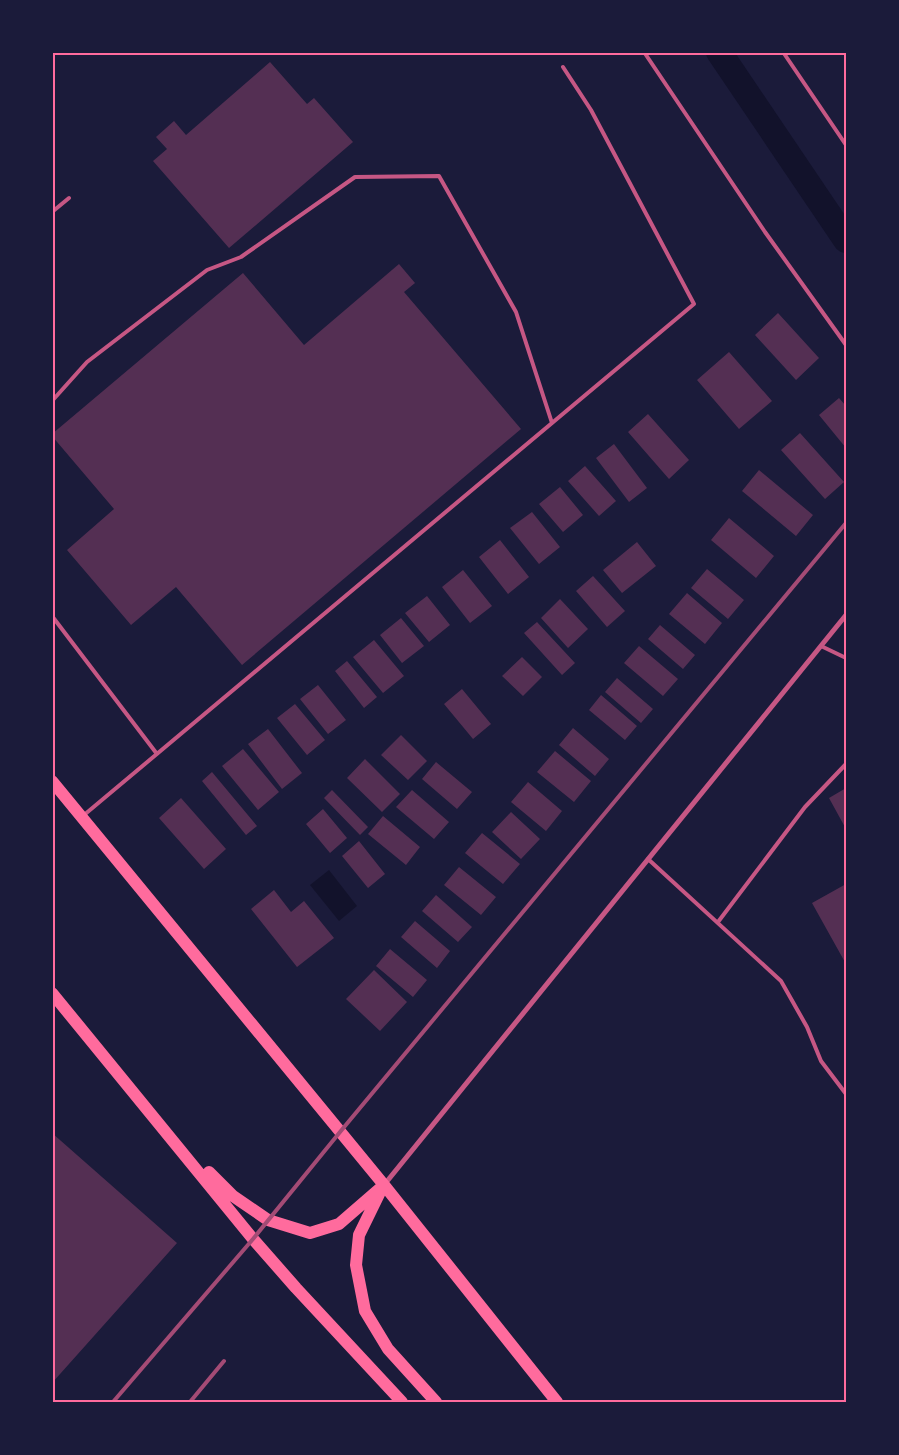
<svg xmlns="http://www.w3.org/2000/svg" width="899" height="1455" font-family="'Libre Baskerville',serif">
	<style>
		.water { fill: #12122b }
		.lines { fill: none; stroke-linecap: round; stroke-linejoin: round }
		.canal { stroke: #12122b; stroke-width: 26 }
		.building { fill: #542f53 }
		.service { stroke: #c65784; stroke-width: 4 }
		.minor { stroke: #c65784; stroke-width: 5 }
		.primary { stroke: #ff6b9d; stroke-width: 12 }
		.rail { stroke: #a44b75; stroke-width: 4 }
		.neatline { fill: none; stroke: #ff6b9d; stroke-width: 2 }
	</style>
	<rect width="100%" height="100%" fill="#1b1b3a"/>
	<!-- water -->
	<path class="water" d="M329,870L357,906L339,921L310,885Z"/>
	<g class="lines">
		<!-- canal -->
		<path class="canal" d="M719,52L846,240"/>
	</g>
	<!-- building -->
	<path class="building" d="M270,62L307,104L314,98L353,142L229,248L153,161L167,149L156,137L174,121L186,135Z
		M399,264L415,283L404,292L521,429L242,665L176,587L131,625L67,550L114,509L52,436V434L243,273L304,345Z
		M778,313L819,358L796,380L755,335Z
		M729,352L772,401L739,429L697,380Z
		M839,398L846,406V448L819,415Z
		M648,414L689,460L669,479L628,432Z
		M800,433L844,482L825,499L781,450Z
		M614,444L647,488L629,502L596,458Z
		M585,466L616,501L599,516L568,481Z
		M759,470L813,515L796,536L742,491Z
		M560,487L583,515L563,532L539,504Z
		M532,512L560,547L539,564L510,528Z
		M729,518L774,556L756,578L711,540Z
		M500,540L529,577L508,594L479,557Z
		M637,542L656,566L622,593L603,570Z
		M707,569L744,600L728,619L691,588Z
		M463,570L492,606L470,623L442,587Z
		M593,576L625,611L607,627L576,591Z
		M687,593L722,623L705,644L669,614Z
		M427,596L450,625L429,642L405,613Z
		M560,599L588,629L568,648L541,618Z
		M401,618L424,646L402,663L380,635Z
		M537,622L575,663L562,675L524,633Z
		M660,625L695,655L683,669L648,639Z
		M374,640L404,676L383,693L353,657Z
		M639,646L678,679L663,696L624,663Z
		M522,657L542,677L523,696L502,676Z
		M347,661L377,697L364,708L335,671Z
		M617,678L653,709L641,723L605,692Z
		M318,685L346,720L328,734L300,699Z
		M462,689L491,724L473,739L444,704Z
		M601,695L637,726L625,740L589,710Z
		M295,704L325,740L307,755L277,718Z
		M573,728L609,759L595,776L559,745Z
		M268,729L302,773L282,789L248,744Z
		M401,735L427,761L408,780L381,755Z
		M243,749L279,792L258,810L222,766Z
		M555,751L591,781L574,802L537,772Z
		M365,759L400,794L382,812L347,778Z
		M436,762L472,792L457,809L422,779Z
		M212,772L257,826L246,835L202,781Z
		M528,782L562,811L546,831L511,802Z
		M846,788V829L829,798Z
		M332,790L368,827L360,835L324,798Z
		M412,790L449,822L434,839L396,807Z
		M181,798L226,849L204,869L159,818Z
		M323,809L347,838L330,853L306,824Z
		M511,812L540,839L521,859L492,832Z
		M383,816L420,847L406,865L368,834Z
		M482,833L520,864L503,884L465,853Z
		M359,841L385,874L368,888L342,856Z
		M459,867L496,897L481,915L444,885Z
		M846,884V964L812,903Z
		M274,890L291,912L304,901L334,938L297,967L251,909Z
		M436,895L472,927L458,942L422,911Z
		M415,921L450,951L437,968L401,937Z
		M390,949L427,980L413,997L376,966Z
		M374,970L407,1002L380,1031L346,999Z
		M52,1133L177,1243L52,1383Z"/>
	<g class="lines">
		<!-- service -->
		<path class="service" d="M644,52L765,232L846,345
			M783,52L846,145
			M52,212L69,198
			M52,401L87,362L207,270L241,257L355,177L439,176L516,312L552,423
			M52,616L157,754
			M821,646L846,658
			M84,815L694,304L591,110L563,67
			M648,859L781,981L807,1027L821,1061L846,1094
			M718,922L805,807L846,764"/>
		<!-- minor -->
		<path class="minor" d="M384,1185L846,615"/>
		<!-- primary -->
		<path class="primary" d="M52,781L384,1185L557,1402
			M52,993L253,1239L296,1288L402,1402
			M209,1172L233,1196L268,1220L310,1233L339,1224L384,1185
			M380,1192L359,1235L356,1265L365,1311L388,1349L436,1402"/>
		<!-- rail -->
		<path class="rail" d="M113,1402L253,1239L340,1132L846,523
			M190,1402L224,1361"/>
	</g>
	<!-- border -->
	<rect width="899" height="1455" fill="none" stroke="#1b1b3a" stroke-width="108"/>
	<rect x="54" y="54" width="791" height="1347" class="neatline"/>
</svg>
